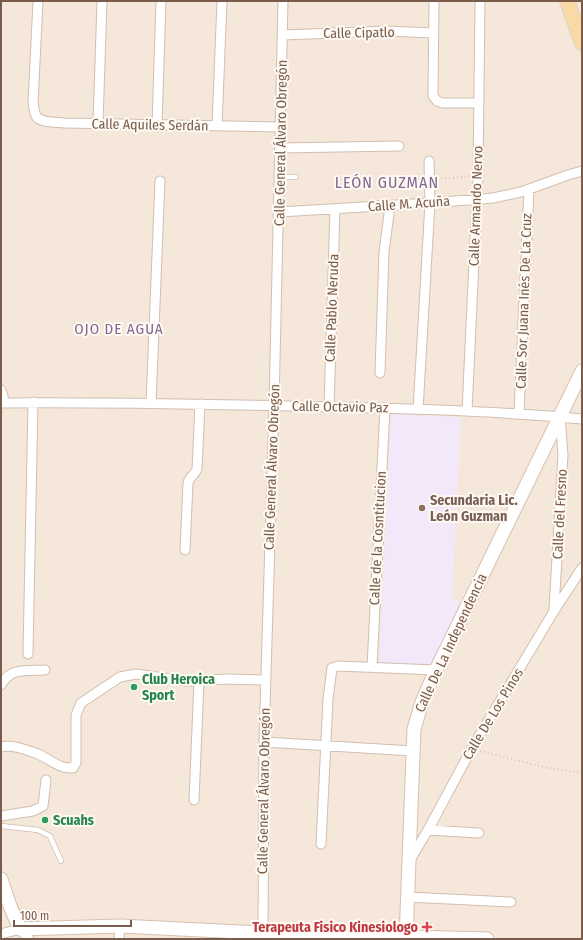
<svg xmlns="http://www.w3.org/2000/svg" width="583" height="940" font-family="'Fira Sans Condensed',sans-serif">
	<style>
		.residential { fill: #f5e8da }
		.education { fill: #f3e8fa }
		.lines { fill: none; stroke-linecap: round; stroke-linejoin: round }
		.lane-casing { stroke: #d1beb0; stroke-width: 6 }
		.street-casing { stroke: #d1beb0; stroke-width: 11 }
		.secondary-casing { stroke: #d6c0b0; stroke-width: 15 }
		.primary-casing { stroke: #dad1cd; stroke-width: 16 }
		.path { stroke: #d9b8a5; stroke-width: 1.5; stroke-dasharray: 1 3; stroke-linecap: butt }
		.lane { stroke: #fff; stroke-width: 4.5 }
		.street { stroke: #fff; stroke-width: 9 }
		.secondary { stroke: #fff; stroke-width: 13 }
		.primary { stroke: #fbd9a5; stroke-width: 14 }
		.education-dot { fill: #8d6e63; stroke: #fffaf3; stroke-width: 1.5 }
		.leisure-dot { fill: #2e9e5b; stroke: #fffaf3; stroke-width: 1.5 }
		.health-dot { fill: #e0444e; stroke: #fffaf3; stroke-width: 1.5 }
		.labels { text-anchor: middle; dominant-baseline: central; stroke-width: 4; stroke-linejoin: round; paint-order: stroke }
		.street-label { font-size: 14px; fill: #7a5c4d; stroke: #fffaf3 }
		.education-label { font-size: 14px; font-weight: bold; fill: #785e54; stroke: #fffaf3; text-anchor: start }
		.leisure-label { font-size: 14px; font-weight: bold; fill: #27864d; stroke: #fffaf3; text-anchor: start }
		.health-label { font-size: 14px; font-weight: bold; fill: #be3a42; stroke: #fffaf3; text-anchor: end }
		.neighbourhood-label { font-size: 15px; letter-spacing: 1px; fill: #846695; stroke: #fffaf3 }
		.quarter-label { font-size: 16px; letter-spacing: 1px; fill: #846695; stroke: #fffaf3 }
	</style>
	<rect width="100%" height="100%" fill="#fdf6ec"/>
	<!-- residential -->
	<path class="residential" d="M1,1H582V939H1Z"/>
	<!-- education -->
	<path class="education" d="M391,414L461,417L452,599L457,600V622L433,666L379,665Z"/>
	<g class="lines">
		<defs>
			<path id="lane" d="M280,177H296
				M1,826L38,830L50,836L61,861"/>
			<path id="street" d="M38,1L33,103C34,107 34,112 36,116C40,123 56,122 64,123L280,127
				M434,1L433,96L437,101L443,103H479
				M283,35L387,31L434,33
				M98,123L102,1
				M157,124L161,1
				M217,126L222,1
				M280,148L399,146
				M279,212L430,203L493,198L521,192L568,175L582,171
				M380,373L384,252L390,206
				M1,390L5,403
				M1,403C98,402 195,404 292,406C389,408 485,410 582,419
				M151,403L160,181
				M329,407L335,209
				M418,410L430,203L429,161
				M467,411L478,176L480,1
				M519,413L529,189
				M185,550L188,483C189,477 195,475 197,469L200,404
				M554,609L563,455L560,417
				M28,654L33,402
				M372,667L385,408
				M1,685C10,667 28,671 45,670
				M264,742L413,751
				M1,747C12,744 27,750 38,754C50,759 59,769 73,768L76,763V715L81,703L120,677L136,674L185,681L226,679L266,680
				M194,800L199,681
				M1,816L33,811L43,806L46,780
				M428,830L479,833
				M321,844L328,699L332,668L338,666L436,670
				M410,860L428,830L472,748L554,611L582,568
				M407,897L511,902
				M1,934L20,929L29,939
				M263,938L264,742L274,406L283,1
				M119,939L120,926"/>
			<path id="secondary" d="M1,879L10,906L20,929L120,926L263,933L487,939
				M406,939L414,729L422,702L436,670L582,371"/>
			<path id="primary" d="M567,1L582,43"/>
		</defs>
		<!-- lane casing -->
		<use href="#lane" class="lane-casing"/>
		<!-- street casing -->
		<use href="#street" class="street-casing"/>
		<!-- secondary casing -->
		<use href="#secondary" class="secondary-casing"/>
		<!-- primary casing -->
		<use href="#primary" class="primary-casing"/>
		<!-- path -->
		<path class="path" d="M437,179L471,176
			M480,751L543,767L582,773"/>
		<!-- lane -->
		<use href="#lane" class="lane"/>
		<!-- street -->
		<use href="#street" class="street"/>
		<!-- secondary -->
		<use href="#secondary" class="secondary"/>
		<!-- primary -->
		<use href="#primary" class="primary"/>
	</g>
	<!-- markers -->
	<circle class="education-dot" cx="422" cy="508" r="4"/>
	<g class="leisure-dot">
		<circle cx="134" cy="687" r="4"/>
		<circle cx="45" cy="820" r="4"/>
	</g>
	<path class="health-dot" d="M425 921h4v4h4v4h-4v4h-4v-4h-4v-4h4z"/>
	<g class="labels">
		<!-- street labels -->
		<g class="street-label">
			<text transform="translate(359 33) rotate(-1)">Calle Cipatlo</text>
			<text transform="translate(150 125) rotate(1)">Calle Aquiles Serdán</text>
			<text transform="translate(281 143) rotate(-89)">Calle General Álvaro Obregón</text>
			<text transform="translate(409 204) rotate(-4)">Calle M. Acuña</text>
			<text transform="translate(476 206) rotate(-88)">Calle Armando Nervo</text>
			<text transform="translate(524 301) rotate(-88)">Calle Sor Juana Inés De La Cruz</text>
			<text transform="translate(332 308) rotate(-88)">Calle Pablo Neruda</text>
			<text transform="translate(340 407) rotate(1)">Calle Octavio Paz</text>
			<text transform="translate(272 467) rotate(-88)">Calle General Álvaro Obregón</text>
			<text transform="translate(560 514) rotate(-87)">Calle del Fresno</text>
			<text transform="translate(378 538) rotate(-87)">Calle de la Cosntitucion</text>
			<text transform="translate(451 643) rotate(-65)">Calle De La Independencia</text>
			<text transform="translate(493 714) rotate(-59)">Calle De Los Pinos</text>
			<text transform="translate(264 791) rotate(-89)">Calle General Álvaro Obregón</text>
		</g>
		<!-- education labels -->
		<g class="education-label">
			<text x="430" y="500">Secundaria Lic.<tspan x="430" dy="16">León Guzman</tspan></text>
		</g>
		<!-- leisure labels -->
		<g class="leisure-label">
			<text x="142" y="679">Club Heroica<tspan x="142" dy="16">Sport</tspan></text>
			<text x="53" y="820">Scuahs</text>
		</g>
		<!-- health labels -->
		<g class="health-label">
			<text x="418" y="927">Terapeuta Fisico Kinesiologo</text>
		</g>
		<!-- neighbourhood labels -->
		<g class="neighbourhood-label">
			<text x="119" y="329">OJO DE AGUA</text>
		</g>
		<!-- quarter labels -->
		<g class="quarter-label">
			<text x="387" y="182">LEÓN GUZMAN</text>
		</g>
	</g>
	<!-- border -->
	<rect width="583" height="940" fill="none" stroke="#7a5c4d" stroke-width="4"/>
	<!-- scale -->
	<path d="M14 920v6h117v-6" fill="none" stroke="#7a5c4d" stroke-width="2"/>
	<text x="20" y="920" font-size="12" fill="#7a5c4d" stroke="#fffaf3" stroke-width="3" paint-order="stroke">100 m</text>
</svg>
